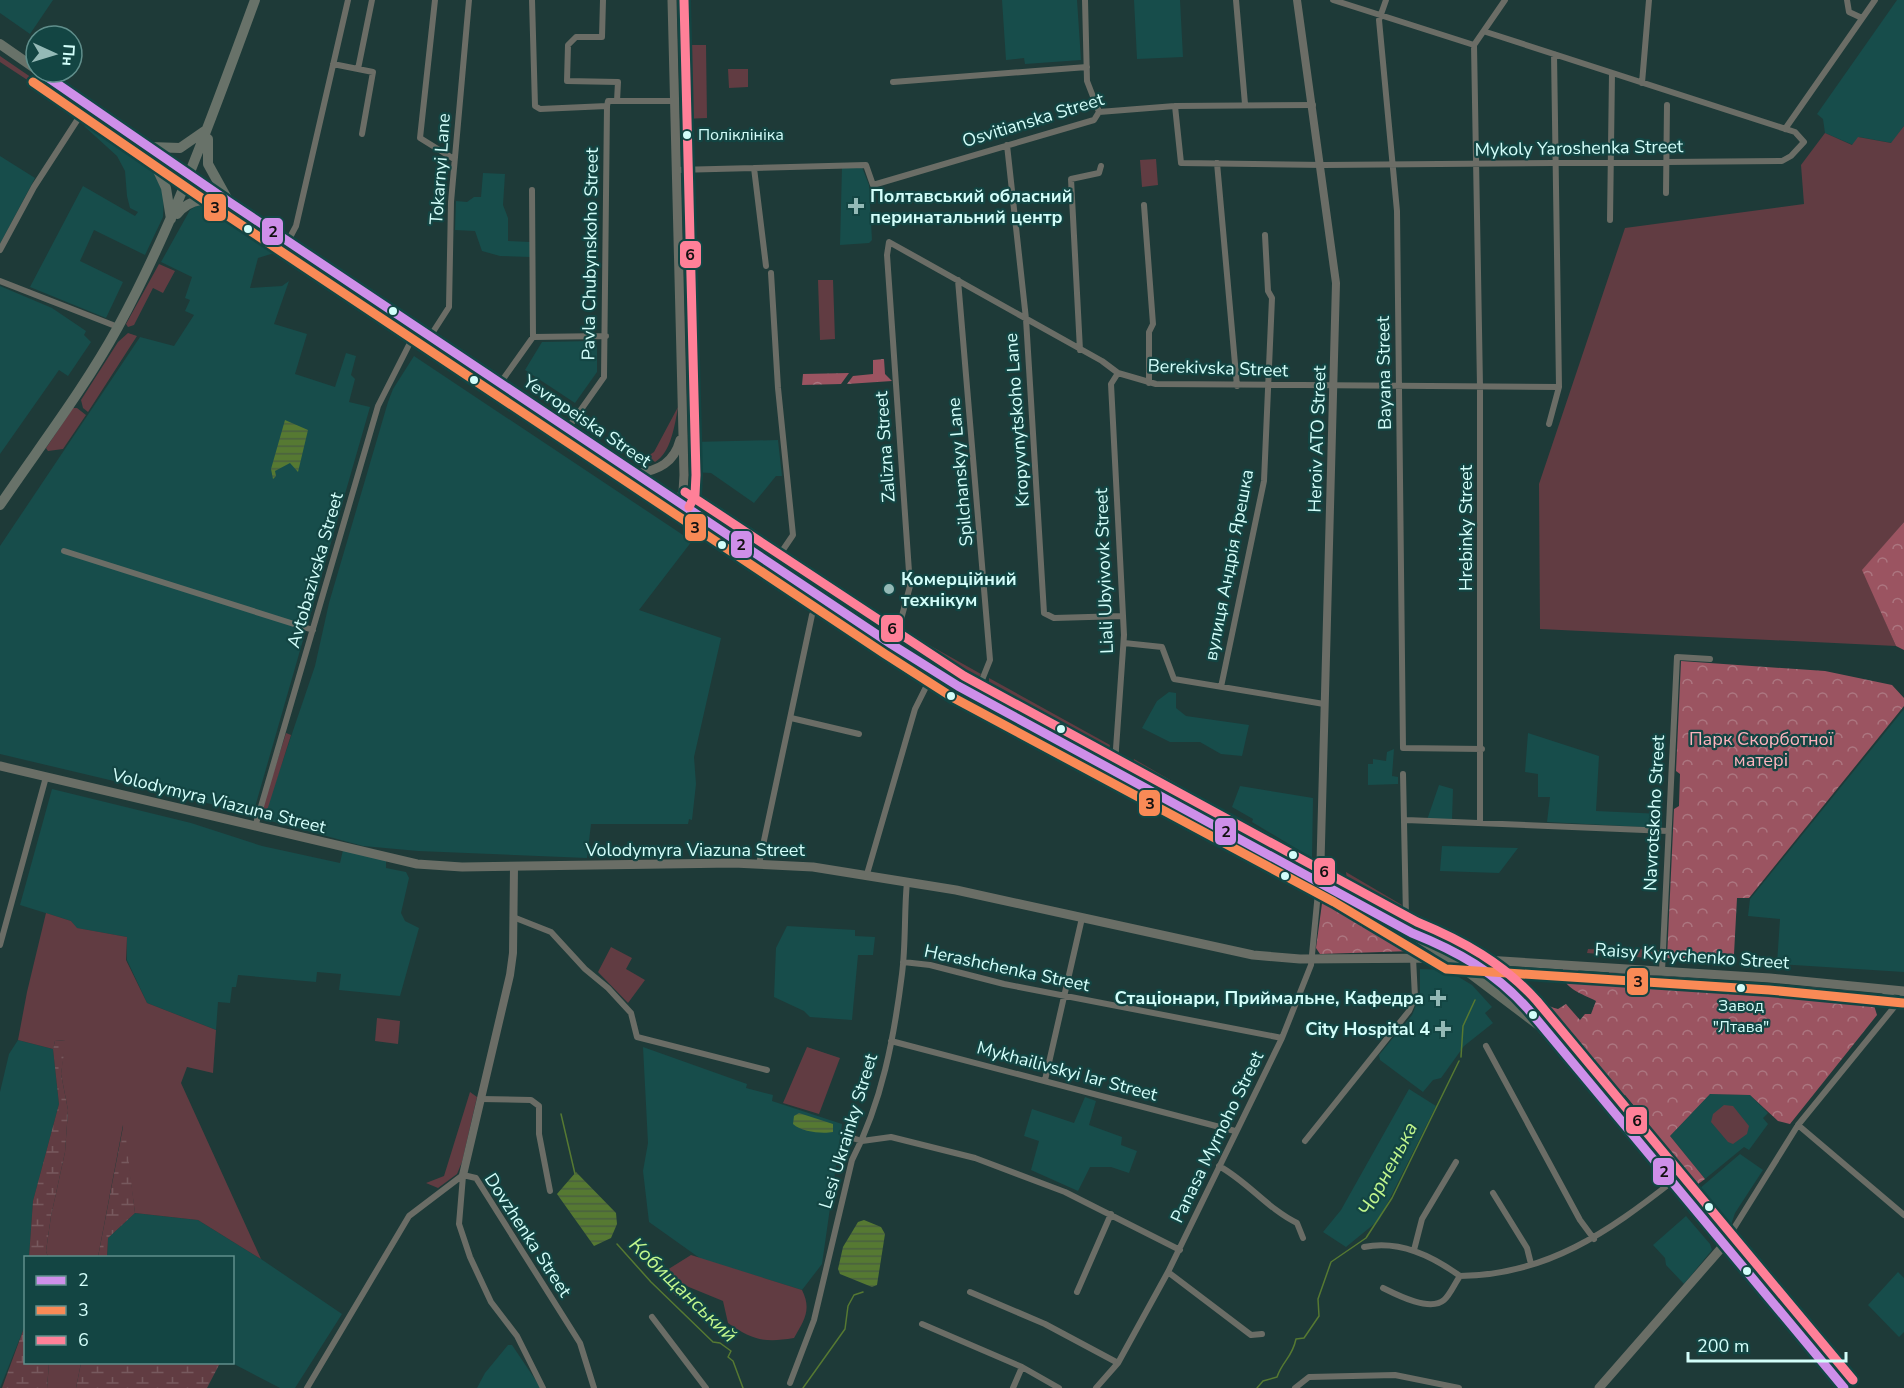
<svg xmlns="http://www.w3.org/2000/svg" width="1904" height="1388" font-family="'Nunito Sans',sans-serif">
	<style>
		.built { fill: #174d4b }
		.green { fill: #613c42 }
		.forest { fill: url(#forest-crowns) }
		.wetland { fill: url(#wetland-marsh) }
		.water { fill: url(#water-rules) }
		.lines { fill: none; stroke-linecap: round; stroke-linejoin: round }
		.stream { stroke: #567932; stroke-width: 1.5 }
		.minor { stroke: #6b6d66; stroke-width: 6 }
		.tertiary { stroke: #6b6d66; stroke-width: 8 }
		.secondary { stroke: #6a6e66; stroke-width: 9 }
		.primary { stroke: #656d63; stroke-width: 10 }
		.trunk { stroke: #687269; stroke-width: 10 }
		.bus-1-casing { stroke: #134543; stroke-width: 14 }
		.bus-2-casing { stroke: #134543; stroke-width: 14 }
		.bus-3-casing { stroke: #134543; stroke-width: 14 }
		.bus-1 { stroke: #ce8fe9; stroke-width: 9 }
		.bus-2 { stroke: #f98a56; stroke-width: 9 }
		.bus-3 { stroke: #ff8098; stroke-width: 9 }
		.bus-dot { fill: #d3fefa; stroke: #134543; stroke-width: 2 }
		.poi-dot { fill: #94b9b6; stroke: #134543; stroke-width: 2 }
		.labels { text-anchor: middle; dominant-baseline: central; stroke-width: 4.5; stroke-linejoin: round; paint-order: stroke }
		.bus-label { font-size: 16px; fill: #d3fefa; stroke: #134543; text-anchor: start }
		.street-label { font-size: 18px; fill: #d3fefa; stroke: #134543 }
		.poi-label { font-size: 18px; font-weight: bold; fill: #d3fefa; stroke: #134543; text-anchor: start }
		.park-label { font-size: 18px; fill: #fdb3bd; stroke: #134543 }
		.water-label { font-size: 20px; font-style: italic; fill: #c1f68d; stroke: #134543 }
		.line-badge { stroke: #134543; stroke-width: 2 }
		.pale-badge-label { font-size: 16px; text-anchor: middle; font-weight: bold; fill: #111 }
	</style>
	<defs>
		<pattern id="forest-crowns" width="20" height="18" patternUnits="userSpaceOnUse" patternTransform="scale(1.5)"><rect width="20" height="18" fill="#9b5461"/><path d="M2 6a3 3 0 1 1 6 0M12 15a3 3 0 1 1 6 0" fill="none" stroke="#ac7680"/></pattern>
		<pattern id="wetland-marsh" width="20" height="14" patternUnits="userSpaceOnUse" patternTransform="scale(1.5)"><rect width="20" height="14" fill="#613c42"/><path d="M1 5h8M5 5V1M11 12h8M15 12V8" fill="none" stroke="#77595e"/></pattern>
		<pattern id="water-rules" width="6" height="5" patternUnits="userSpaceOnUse" patternTransform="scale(1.5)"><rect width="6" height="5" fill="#567932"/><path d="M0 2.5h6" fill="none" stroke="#496040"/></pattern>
	</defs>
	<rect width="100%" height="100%" fill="#1e3a38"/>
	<!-- built -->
	<path class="built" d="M0,0H53L30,34L0,13Z
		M1002,0H1077L1081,60L1025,64L1024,58L1006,60Z
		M1134,0H1180L1183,57L1137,59Z
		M1897,0H1904V126L1892,143L1859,137L1853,145L1825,133L1823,119L1817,114Z
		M99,123L150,164L164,195L163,217L145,255L94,230L80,261L123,282L106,318L30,287L83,186L135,216L138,212L130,208L127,196L125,171L117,156L84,126Z
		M0,156L35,178L0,244Z
		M842,167H862L869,185L872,240L869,243L840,245Z
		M483,173L505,174L503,205L508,218V241L530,242V257L500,256L482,251L475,231L455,230L456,201L467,202L474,197H481Z
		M199,204L209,205L284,250L258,258L250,288L282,286L289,281L274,324L307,334L295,374L335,387L346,353L356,356L351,375L355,379L349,402L370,407L253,814L0,754V546L140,337L174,346L194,315L185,311L190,300L185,298L192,277L161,262L190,210Z
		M0,286L52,308L86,331L84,335L91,342L68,376L59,370L0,454Z
		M592,341L597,347V372L575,403L525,370L542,342Z
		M414,356L692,541L639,610L721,638L694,757L696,784L692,820L689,819L688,824H591L587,858L418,851L363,846L263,819L315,666L329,603L388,402L393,389Z
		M778,440L782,476H776L754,503L711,473L692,472L693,442Z
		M1169,692L1176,693V708L1186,716L1249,725L1242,756L1221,754L1200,742H1170L1142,728L1157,701Z
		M1904,709V972L1777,964L1780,919L1748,916L1750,899Z
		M1528,733L1599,756L1596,811L1662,814V828L1547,822L1550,797H1538V774L1525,772Z
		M1394,749L1392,776L1398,777V784L1368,785V764H1373V759L1386,761L1387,752Z
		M1439,785L1453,789L1452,820H1427Z
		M1240,786L1313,798L1312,858L1252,822L1253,819L1232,807Z
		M52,789L191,823L262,846L340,863L343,850L386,859V868L406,872L409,878L401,913L405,921L419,928L400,996L339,990L341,974L317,972L316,982L238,975L236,987H232L230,1003L218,1002L216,1030L147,1003L127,960V937L76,928L71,921L20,905Z
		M1442,846L1518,848L1499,873L1440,871Z
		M787,926L855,930V936L875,937L873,955H858L852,1020L810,1017L804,1011L774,997L776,948Z
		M1420,969L1447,970L1472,985L1492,1007L1485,1013L1493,1023L1464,1046L1441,1078L1433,1080L1423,1092L1380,1060L1379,1055L1412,1015L1420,996Z
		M18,1040L53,1049L59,1104L33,1201L29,1257L26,1258L24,1328L0,1388V1092L9,1054Z
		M643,1047L747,1084L746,1088L773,1095L772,1101L842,1124L822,1264L802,1290L701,1259L649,1222L643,1171L648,1143Z
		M1409,1089L1436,1106L1379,1220L1346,1247L1323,1232L1341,1210Z
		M1710,1094L1750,1095L1768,1113L1763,1118L1768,1124L1749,1150L1744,1147L1705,1179L1670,1136Z
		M1085,1097L1096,1101L1089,1125L1122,1137L1121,1145L1137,1151L1129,1173L1111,1167H1090L1078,1191L1031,1170L1039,1141L1024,1136L1032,1109L1074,1123Z
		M1740,1154L1763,1170L1735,1213L1730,1228L1722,1229L1692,1195Z
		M135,1213L198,1220L261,1259L342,1314L295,1388H280L232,1363V1258H107L108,1238Z
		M1686,1216L1710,1244L1712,1250L1684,1284L1666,1265L1665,1258L1653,1245Z
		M1898,1272L1904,1278V1332L1899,1337L1868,1305Z
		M508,1345H512L541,1388H477L485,1373Z"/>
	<!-- green -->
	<path class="green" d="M680,45H706L707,118L682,119Z
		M0,56L73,106V110L0,62Z
		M728,69H748V87L729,88Z
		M1904,126V522L1863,570L1896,646L1540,629L1539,484L1625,228L1804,204L1801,165L1825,133L1852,145L1858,137L1891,143Z
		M1156,159L1158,185L1142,187L1140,160Z
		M159,264L175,271L163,293L153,288L134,325L128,327L126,324Z
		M818,280H833L835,339L820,340Z
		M128,333L137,336L88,412L83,408L81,400L118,342Z
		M678,407C675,424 671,453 655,462L648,456L654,452Z
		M73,408H77L86,415L63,449L48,451L46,448Z
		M706,498L756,531L755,539L776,555L701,506Z
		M770,572L812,601L807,609L765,580Z
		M829,586L838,588L895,625L892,634L826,589Z
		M904,631L981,674L976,683L903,643Z
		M989,678L1110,745L1108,754L1105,755L1077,740L1069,727L1053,719L1041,721L989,693Z
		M286,733L291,735L265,817L260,815Z
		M1120,758L1132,765L1134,759L1215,806L1212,812L1120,763Z
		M1218,807L1275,841L1272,846L1214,814Z
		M1346,872L1402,905L1399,913L1348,888Z
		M1409,911L1455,932L1456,934L1450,938L1412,921Z
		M46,913L71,921L77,928L127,937L126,960L147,1003L216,1030L213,1073L187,1067L181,1083L261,1259L198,1220L135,1213L123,1125L98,1257H48L46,1251L51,1216L65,1152L68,1110L61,1074L65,1040L55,1041L53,1049L18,1040L27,992Z
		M611,947L632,958L626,969L645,980L628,1003L598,972Z
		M1614,948L1660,950V959L1587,953L1588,949L1613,950Z
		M377,1018L400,1021L398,1044L375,1041Z
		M807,1047L840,1058L819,1114L783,1103Z
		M470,1092L477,1097L462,1162L457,1174L438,1188L426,1183L444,1176Z
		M1724,1105L1733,1106L1749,1126L1747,1134L1733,1144L1728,1142L1711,1122L1713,1114Z
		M691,1255L802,1290C812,1310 804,1320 794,1338C764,1343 752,1340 728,1323L723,1301L684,1285L676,1296L659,1275Z
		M49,1363H81L76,1388H47Z"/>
	<!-- forest -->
	<path class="forest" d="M884,359L885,374L892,381L847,384L853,376L873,374V360Z
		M849,373L841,384L802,385L803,374Z
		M1904,522V650L1896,646L1862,570Z
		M1681,661L1825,671L1892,685L1904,698V706L1749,898H1737L1734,954L1717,953L1712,961L1667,958L1674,809L1679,806L1680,774L1676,771Z
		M1323,896L1413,944L1412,951L1320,954L1316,948Z
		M1563,969L1578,970L1581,975L1608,977L1609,972L1821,988L1824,993L1836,994L1838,990L1853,991V995L1871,996L1877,1015L1790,1124L1778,1121L1750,1095L1710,1094L1670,1136L1705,1179L1690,1190L1641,1131L1649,1124L1625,1095L1617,1101L1512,980C1527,988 1542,1006 1558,1009L1566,1004L1580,1020L1585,1014H1591L1596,1001C1581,993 1560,988 1563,969Z"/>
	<!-- wetland -->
	<path class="wetland" d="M66,1040L61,1074L68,1110L65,1152L51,1216L46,1251L48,1257H29L33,1201L59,1104L53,1049L55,1041Z
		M124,1122L135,1213L108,1238L107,1257H98Z
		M25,1307L26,1362L49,1363L47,1388H2L24,1328Z
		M81,1363V1362L220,1363L207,1388H76Z"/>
	<!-- water -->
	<path class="water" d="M285,420L308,430L298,472L290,463L275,471L276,476L273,479L271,469Z
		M799,1113L833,1124V1132C822,1134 802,1132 793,1124L794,1116Z
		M576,1172L616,1213L617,1224L611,1238L594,1246L557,1194Z
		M864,1220L881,1227L885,1234L877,1285L872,1287L840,1274L838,1269L843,1247L858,1222Z"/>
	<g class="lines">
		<!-- stream -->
		<path class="stream" d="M1461,1057L1463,1026L1475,1000
			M561,1114L575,1174
			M617,1244L651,1282L713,1342L720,1343L731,1351L728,1357L733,1361L743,1388
			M803,1388L845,1329L848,1306L854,1295L863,1292
			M1257,1388L1263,1381L1277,1377C1283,1360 1292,1358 1296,1339L1304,1338L1319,1316L1318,1299L1331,1262L1366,1238L1392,1198L1459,1061"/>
		<!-- minor -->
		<path class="minor" d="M435,0L420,138L454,159
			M532,0L535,106L540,109L607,106L608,101H674
			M603,0L602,37H576L568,45L567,81L618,82L617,101
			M1085,0L1087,81L1099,112
			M1236,0L1245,104
			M1333,0L1474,45
			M1386,0L1379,20L1397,211L1403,748L1482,749
			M1847,0L1849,12L1862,18
			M1474,45L1480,386V823
			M1474,45L1505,0
			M333,64L358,69
			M893,82L1087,67
			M1642,83L1649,0
			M1175,106L1181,163L1324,165L1782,161L1791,156L1804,142L1795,132L1486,32
			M1785,129L1875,0
			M362,134L373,72L358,69L372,0
			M1007,145L1026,319L1044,613L1054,618L1123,616
			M1217,163L1237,386
			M754,168L766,266
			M676,170L866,165L873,185L1094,120L1099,112L1175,106L1313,105
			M1666,193L1667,105
			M1144,205L1153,324L1149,332V383
			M1610,220L1612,73
			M288,241L296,226L348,0
			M0,250L34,187L87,105
			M771,273L778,388L793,535L772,566
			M958,280L990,660L976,695
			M0,281L118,327
			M431,335L449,307L451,202L469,0
			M533,337L606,336
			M1080,350L1071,179L1099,173L1101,166
			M501,382L533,337L532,190
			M1549,424L1559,387L1554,54
			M568,428L604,377L607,106
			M64,551L313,630
			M1124,643L1162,647L1174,679L1324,704
			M891,644L896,638L910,586L887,255L889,242L1102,361L1118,373L1156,384L1559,387
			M1221,687L1264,481L1272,298L1268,291L1265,235
			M791,718L859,734
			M1112,769L1115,763L1124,635L1111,384L1118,373
			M1406,820L1668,831
			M255,827L378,406L418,327
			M759,864L812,615L820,598
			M867,874L915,709L934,671
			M513,917L551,932L585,969L608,988L631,1013L637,1037L767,1070
			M1397,924L1406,917L1403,774
			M0,945L46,777
			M903,962L930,965L1004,984L1282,1038
			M1662,971L1677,657L1710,659
			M1883,990L1904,1006
			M891,1041L1235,1131
			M1486,1046L1580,1220L1594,1239
			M1045,1080L1082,918
			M481,1099L531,1100L539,1106V1134L550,1191
			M1798,1125L1904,1215
			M849,1137L862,1141L891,1137L975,1158L1065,1192L1180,1250
			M1305,1141L1409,1011L1415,997L1413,958
			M1219,1166C1248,1182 1268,1209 1297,1223L1303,1238
			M463,1175L476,1178L580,1343L594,1388
			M463,1176L459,1224L470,1257L491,1302L517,1336L543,1388
			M1493,1193L1527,1248L1531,1264
			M1724,1244L1798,1125L1904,995
			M1364,1247C1400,1240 1432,1256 1460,1276C1547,1275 1608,1232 1673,1181
			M1414,1250L1422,1219L1456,1162
			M1168,1272L1251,1335L1262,1334
			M1383,1288C1397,1295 1430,1312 1444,1300C1450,1295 1455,1283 1460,1276
			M970,1292L1045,1324L1118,1363
			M1077,1292L1111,1214
			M652,1317L706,1388
			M922,1324L1022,1367L1059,1388
			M790,1383L814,1320L852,1160C882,1102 894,1038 902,974C906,943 904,912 907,882
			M307,1388L409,1216L463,1175
			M1013,1388L1022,1367
			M1096,1388L1118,1363L1168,1272L1282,1038L1311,965L1319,882
			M1295,1388L1309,1377L1395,1375L1459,1388"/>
		<!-- tertiary -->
		<path class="tertiary" d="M1297,0L1336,283L1320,881
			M463,1175L510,975L513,953L514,867"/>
		<!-- secondary -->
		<path class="secondary" d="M672,0L684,475L683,492L678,502
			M636,474C659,470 674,463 680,440
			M0,766L417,864L462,867L734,863L813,867L956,890L1253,955L1300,959L1450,958
			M1470,959L1770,978L1904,991
			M1599,1388L1724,1245"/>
		<!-- primary -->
		<path class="primary" d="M190,176L891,644L958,686L1397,924L1450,958L1540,1026
			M1434,942C1479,960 1514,984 1540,1026L1665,1171L1844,1388"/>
		<!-- trunk -->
		<path class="trunk" d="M0,44L36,69
			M40,72L190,176
			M208,139V164L229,202
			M150,147L180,148L206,130
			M148,149L166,188L171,219
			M177,214C191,197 208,198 229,202
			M0,505C40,446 84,389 118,327C175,222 214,111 255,0"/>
		<defs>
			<path id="bus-1" d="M40,72L229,202L891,644L958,686L1412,933C1457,951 1495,972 1528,1009L1844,1388"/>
			<path id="bus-2" d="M33,82L222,212L885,654L952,697L1334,902L1446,969L1769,990L1903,1003"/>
			<path id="bus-3" d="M684,0L696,475L695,495L689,507
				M685,492L964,676L1417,922C1463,941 1503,963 1537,1001L1853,1380"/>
		</defs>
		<!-- bus-1 casing -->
		<use href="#bus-1" class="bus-1-casing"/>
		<!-- bus-2 casing -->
		<use href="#bus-2" class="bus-2-casing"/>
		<!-- bus-3 casing -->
		<use href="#bus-3" class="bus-3-casing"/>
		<!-- bus-1 -->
		<use href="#bus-1" class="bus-1"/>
		<!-- bus-2 -->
		<use href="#bus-2" class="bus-2"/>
		<!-- bus-3 -->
		<use href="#bus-3" class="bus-3"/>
	</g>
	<!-- markers -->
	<g class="bus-dot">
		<circle cx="687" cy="135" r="5"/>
		<circle cx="248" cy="229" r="5"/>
		<circle cx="393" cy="311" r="5"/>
		<circle cx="474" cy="380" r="5"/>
		<circle cx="722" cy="545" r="5"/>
		<circle cx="951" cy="696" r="5"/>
		<circle cx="1061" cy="729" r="5"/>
		<circle cx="1293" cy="855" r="5"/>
		<circle cx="1285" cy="876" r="5"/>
		<circle cx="1741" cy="988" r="5"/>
		<circle cx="1533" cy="1015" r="5"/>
		<circle cx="1709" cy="1207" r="5"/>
		<circle cx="1747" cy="1271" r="5"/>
	</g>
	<g class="poi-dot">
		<path d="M853 197h6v6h6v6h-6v6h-6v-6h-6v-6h6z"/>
		<circle cx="889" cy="589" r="6"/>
		<path d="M1435 989h6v6h6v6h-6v6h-6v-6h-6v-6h6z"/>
		<path d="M1440 1020h6v6h6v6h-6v6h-6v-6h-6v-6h6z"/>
	</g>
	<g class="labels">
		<!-- bus labels -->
		<g class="bus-label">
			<text x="698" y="135">Поліклініка</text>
			<text x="1741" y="1006" text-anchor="middle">Завод<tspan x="1741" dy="21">"Лтава"</tspan></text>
		</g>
		<!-- street labels -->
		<g class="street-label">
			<text transform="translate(1033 120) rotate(-17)">Osvitianska Street</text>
			<text transform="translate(1579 148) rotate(-1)">Mykoly Yaroshenka Street</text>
			<text transform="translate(440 169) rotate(-86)">Tokarnyi Lane</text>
			<text transform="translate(590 254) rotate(-89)">Pavla Chubynskoho Street</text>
			<text transform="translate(1218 368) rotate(2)">Berekivska Street</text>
			<text transform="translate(1384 373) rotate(-91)">Bayana Street</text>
			<text transform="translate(1017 420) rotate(-94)">Kropyvnytskoho Lane</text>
			<text transform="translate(587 421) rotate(34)">Yevropeiska Street</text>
			<text transform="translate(1317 439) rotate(-88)">Heroiv ATO Street</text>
			<text transform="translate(885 447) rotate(-94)">Zalizna Street</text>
			<text transform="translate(960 472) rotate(-95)">Spilchanskyy Lane</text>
			<text transform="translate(1466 528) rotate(-90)">Hrebinky Street</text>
			<text transform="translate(1229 565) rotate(-79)">вулиця Андрія Ярешка</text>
			<text transform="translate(315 570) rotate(-74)">Avtobazivska Street</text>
			<text transform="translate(1104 571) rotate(-92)">Liali Ubyivovk Street</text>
			<text transform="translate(219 801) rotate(14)">Volodymyra Viazuna Street</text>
			<text transform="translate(1654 813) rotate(-87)">Navrotskoho Street</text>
			<text x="695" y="850">Volodymyra Viazuna Street</text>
			<text transform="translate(1692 956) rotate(4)">Raisy Kyrychenko Street</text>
			<text transform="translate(1007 968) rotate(12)">Herashchenka Street</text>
			<text transform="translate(1067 1071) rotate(15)">Mykhailivskyi Iar Street</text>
			<text transform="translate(848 1131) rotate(-73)">Lesi Ukrainky Street</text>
			<text transform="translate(1217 1137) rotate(-64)">Panasa Myrnoho Street</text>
			<text transform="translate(528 1235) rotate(57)">Dovzhenka Street</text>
		</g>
		<!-- poi labels -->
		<g class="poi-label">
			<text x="870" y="196">Полтавський обласний<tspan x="870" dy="21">перинатальний центр</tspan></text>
			<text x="901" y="579">Комерційний<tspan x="901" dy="21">технікум</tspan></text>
			<text x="1424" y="998" text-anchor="end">Стаціонари, Приймальне, Кафедра</text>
			<text x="1430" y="1029" text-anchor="end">City Hospital 4</text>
		</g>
		<!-- park labels -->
		<g class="park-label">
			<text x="1761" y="739">Парк Скорботної<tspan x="1761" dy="21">матері</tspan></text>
		</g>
		<!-- water labels -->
		<g class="water-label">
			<text transform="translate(1388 1169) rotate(-62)">Чорненька</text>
			<text transform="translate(683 1290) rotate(44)">Кобищанський</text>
		</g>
	</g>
	<g class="line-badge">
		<rect x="203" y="193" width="24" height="29" rx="6" fill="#f98a56"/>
		<rect x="261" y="217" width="23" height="29" rx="6" fill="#ce8fe9"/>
		<rect x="679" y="240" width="23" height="29" rx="6" fill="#ff8098"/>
		<rect x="684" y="513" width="23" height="29" rx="6" fill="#f98a56"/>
		<rect x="730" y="530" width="23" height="29" rx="6" fill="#ce8fe9"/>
		<rect x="880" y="614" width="24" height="29" rx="6" fill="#ff8098"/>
		<rect x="1138" y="789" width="23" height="28" rx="6" fill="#f98a56"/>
		<rect x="1214" y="817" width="23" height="29" rx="6" fill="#ce8fe9"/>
		<rect x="1313" y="857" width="23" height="29" rx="6" fill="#ff8098"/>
		<rect x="1626" y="967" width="23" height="29" rx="6" fill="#f98a56"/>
		<rect x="1625" y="1106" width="23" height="29" rx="6" fill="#ff8098"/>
		<rect x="1652" y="1157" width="23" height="29" rx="6" fill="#ce8fe9"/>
	</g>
	<g class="pale-badge-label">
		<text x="215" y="213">3</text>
		<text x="273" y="237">2</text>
		<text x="690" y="260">6</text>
		<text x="695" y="533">3</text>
		<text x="741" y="550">2</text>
		<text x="892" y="634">6</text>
		<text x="1150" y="809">3</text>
		<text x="1226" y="837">2</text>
		<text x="1324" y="877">6</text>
		<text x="1638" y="987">3</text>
		<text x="1637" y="1126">6</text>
		<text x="1664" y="1177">2</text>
	</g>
	<!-- legend -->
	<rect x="24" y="1256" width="210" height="108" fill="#134543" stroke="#608f8c" stroke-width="1.5"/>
	<rect x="36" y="1276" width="30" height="9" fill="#ce8fe9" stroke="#608f8c" stroke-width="1.5"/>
	<text x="78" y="1286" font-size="18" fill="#d3fefa">2</text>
	<rect x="36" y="1306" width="30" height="9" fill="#f98a56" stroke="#608f8c" stroke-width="1.5"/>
	<text x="78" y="1316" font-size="18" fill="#d3fefa">3</text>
	<rect x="36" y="1336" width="30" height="9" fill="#ff8098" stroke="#608f8c" stroke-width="1.5"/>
	<text x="78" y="1346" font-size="18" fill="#d3fefa">6</text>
	<!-- north arrow -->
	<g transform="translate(54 54) rotate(94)"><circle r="28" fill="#134543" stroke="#608f8c" stroke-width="1.5"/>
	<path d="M0-4.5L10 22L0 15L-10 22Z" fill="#94b9b6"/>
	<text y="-9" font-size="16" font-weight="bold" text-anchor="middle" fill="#d3fefa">Пн</text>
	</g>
	<!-- scale -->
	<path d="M1688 1352v9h158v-9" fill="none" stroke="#d3fefa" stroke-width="3"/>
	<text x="1697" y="1352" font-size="18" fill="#d3fefa" stroke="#134543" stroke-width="4.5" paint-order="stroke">200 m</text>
</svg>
